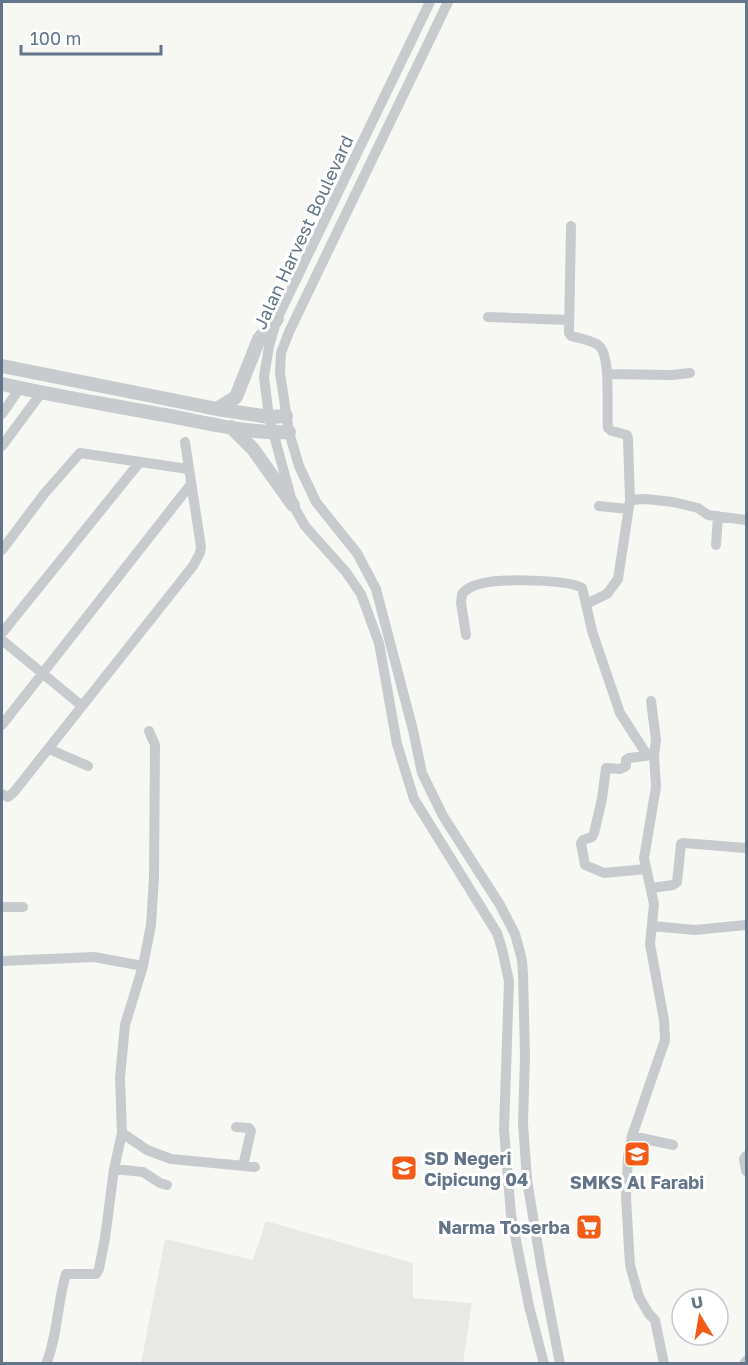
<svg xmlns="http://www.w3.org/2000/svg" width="748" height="1365" font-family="'Golos Text',sans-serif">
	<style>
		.built { fill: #e8e9e7 }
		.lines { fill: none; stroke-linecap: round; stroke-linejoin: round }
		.minor { stroke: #c7cbce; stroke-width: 10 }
		.tertiary { stroke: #c7cbce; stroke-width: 14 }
		.labels { text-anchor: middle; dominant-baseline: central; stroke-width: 6; stroke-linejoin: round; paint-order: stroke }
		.street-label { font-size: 18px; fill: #637588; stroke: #fff }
		.poi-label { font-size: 18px; font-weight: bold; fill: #637588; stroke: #fff; text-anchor: start }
	</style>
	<rect width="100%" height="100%" fill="#f7f8f4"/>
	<!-- built -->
	<path class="built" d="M266,1221L413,1263V1298L472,1303L463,1363H141L165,1239L253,1260Z"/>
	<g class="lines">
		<!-- minor -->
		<path class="minor" d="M430,2L277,319L269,346L264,377L269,417L293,505L305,526L346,572L361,594L379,643L397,744L414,799L497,933L502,949L509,981L504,1130L511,1215L529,1306L544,1364
			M448,2L289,332L281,353L280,373L289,432L299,466L316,502L357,553L376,589L413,730L422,773L443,816L500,905L515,934L522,960L523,974L525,1056L523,1123L527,1180L541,1265L560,1364
			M571,226L569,333L571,336C579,338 591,340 598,345C612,354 606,411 608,428L612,431L627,435L628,439L630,500
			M488,317L569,320
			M607,374L672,375L690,373
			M2,414L20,388
			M2,446L42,392
			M599,506L628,509
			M716,545L718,516
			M2,550L44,494L80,453L188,469
			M2,633L139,463
			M466,635L461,603L462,594C468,587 475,585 483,583C500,579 568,579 582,588L586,604
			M2,640L82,706
			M651,701L656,740L654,755L656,787L644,858L654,904L650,944L664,1020L665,1040L632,1136L628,1157L626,1198L630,1265L639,1297L649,1314L655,1320L664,1364
			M2,725L191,484
			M49,749L88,766
			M647,755L620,713L592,631L586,604L607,594L618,579L630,500L646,499L673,502L698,508L708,515L746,520
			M2,794L8,797L14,792L193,566L200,553L201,547L185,442
			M646,869L604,873L585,865L581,843L583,840L592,837L594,833L602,799L606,768L620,769L626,766V760L629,758L652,755
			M651,888L673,885L677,882L681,844L683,843L746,848
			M2,907H23
			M652,926L695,930L746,925
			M2,961L94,957L143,966
			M236,1127L249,1128L251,1131L243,1166
			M122,1133L147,1150L171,1159L255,1167
			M632,1136L673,1145
			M746,1156L744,1159L746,1171
			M114,1169L143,1172L160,1183L167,1185
			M46,1364C58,1335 57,1303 66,1274H96L99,1269L105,1238L114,1169L122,1133L120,1078L125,1025L143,966L151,925L154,878L155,745L149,731
			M744,1364L746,1361"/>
		<!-- tertiary -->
		<path class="tertiary" d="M2,366L217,409L269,417L286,416
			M2,384C59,397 117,406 175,417C212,424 251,434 289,432
			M217,409L236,397L259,339L277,319
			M231,427L253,449L293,505"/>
	</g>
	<!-- icons -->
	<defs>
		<symbol id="school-square" viewBox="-11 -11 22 22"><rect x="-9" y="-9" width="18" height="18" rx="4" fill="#f45b17" stroke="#fff"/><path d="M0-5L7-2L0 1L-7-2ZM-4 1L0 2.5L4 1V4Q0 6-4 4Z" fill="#fff"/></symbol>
		<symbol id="supermarket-square" viewBox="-11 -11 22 22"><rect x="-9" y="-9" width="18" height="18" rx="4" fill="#f45b17" stroke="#fff"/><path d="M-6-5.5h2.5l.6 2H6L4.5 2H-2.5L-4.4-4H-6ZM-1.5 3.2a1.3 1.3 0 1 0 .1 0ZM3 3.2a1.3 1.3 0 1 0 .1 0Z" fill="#fff"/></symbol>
	</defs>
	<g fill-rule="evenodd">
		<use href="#school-square" x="622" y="1139" width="30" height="30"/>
		<use href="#school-square" x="389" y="1153" width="30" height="30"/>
		<use href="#supermarket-square" x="574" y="1212" width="30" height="30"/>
	</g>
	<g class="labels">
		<!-- street labels -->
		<g class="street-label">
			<text transform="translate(303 232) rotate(-65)">Jalan Harvest Boulevard</text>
		</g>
		<!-- poi labels -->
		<g class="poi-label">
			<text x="424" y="1158">SD Negeri<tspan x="424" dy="21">Cipicung 04</tspan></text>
			<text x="637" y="1182" text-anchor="middle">SMKS Al Farabi</text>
			<text x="570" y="1227" text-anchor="end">Narma Toserba</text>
		</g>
	</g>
	<!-- border -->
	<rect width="748" height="1365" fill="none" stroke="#637588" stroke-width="6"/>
	<!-- north arrow -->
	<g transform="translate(700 1317) rotate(349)"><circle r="28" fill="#ffffff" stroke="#c1c8cf" stroke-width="1.5"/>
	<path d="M0-4.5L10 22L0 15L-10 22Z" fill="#f45b17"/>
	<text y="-9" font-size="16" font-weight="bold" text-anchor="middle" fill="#637588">U</text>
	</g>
	<!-- scale -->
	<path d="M21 45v9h140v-9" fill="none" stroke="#637588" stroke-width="3"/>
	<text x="30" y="45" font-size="18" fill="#637588" stroke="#ffffff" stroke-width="4.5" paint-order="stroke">100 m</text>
</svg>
